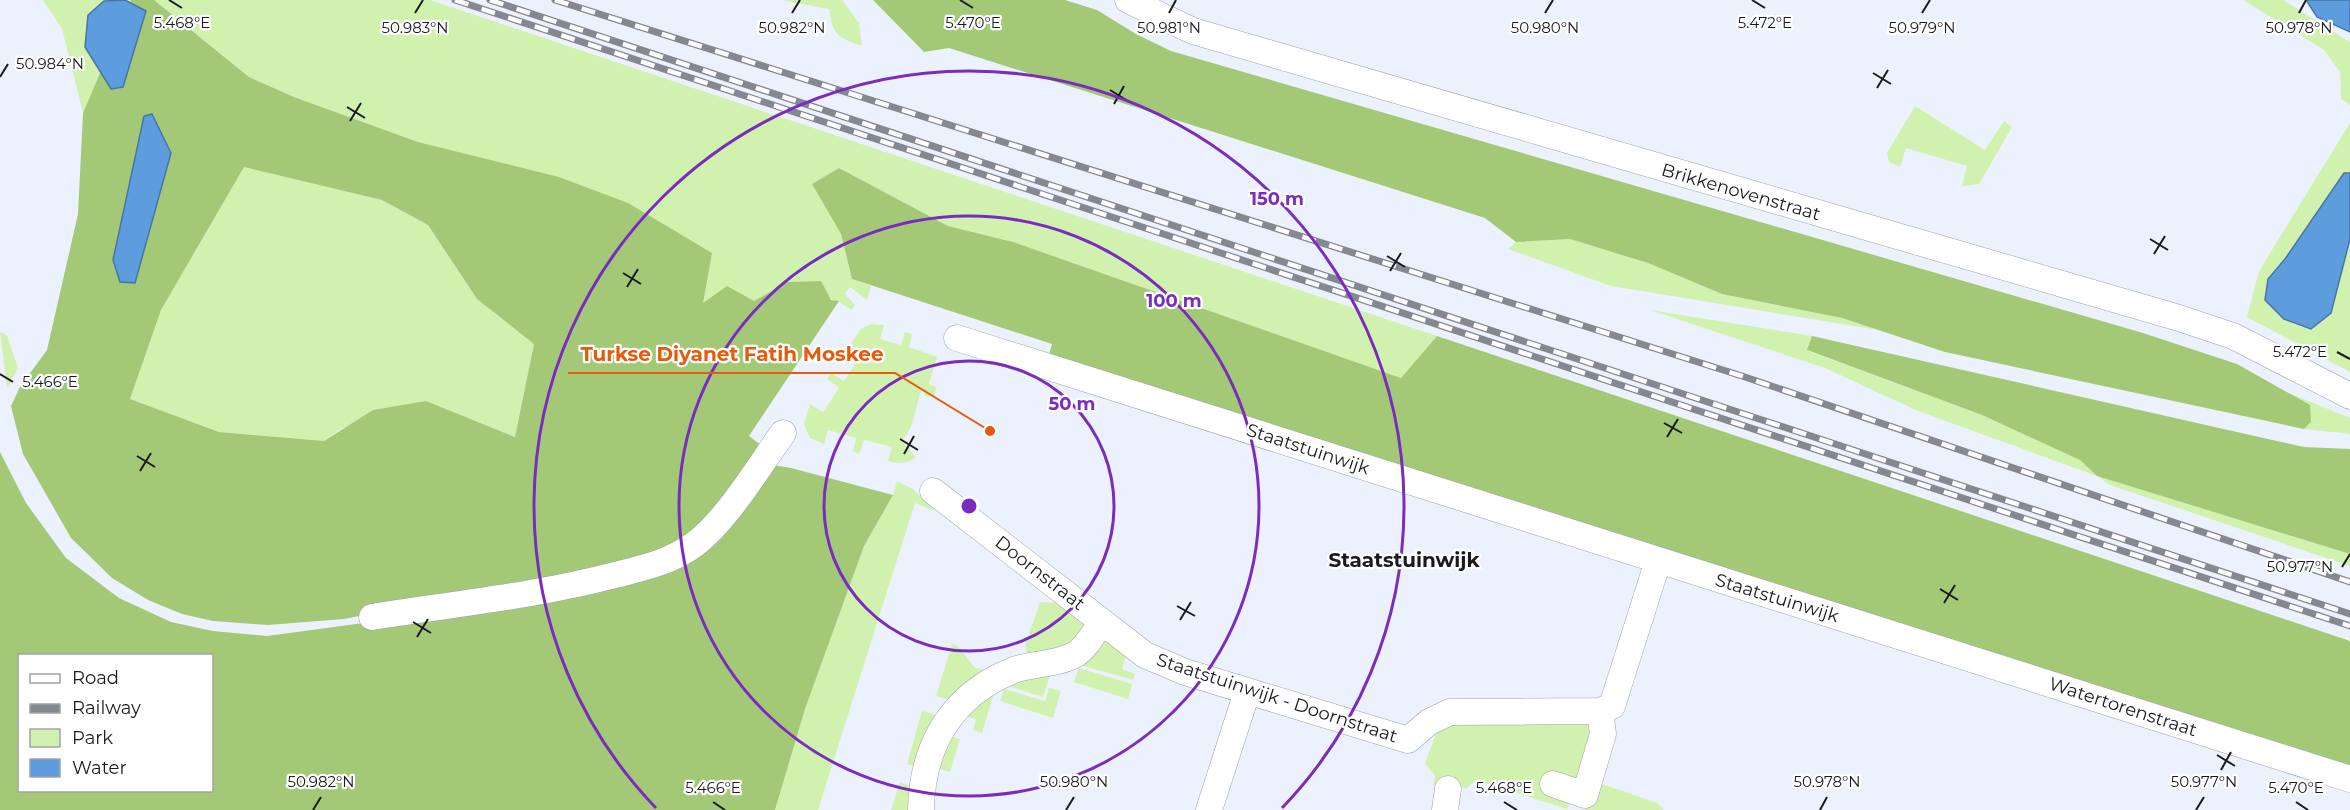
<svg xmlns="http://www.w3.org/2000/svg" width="2350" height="810" font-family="Montserrat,sans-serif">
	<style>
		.green { fill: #d1f1af }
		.forest { fill: #a3c977; fill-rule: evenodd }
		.water { fill: #5d9dde; stroke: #4876a4; stroke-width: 1.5 }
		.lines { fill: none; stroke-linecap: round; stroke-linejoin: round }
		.minor-casing { stroke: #9da2ac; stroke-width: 27 }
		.minor { stroke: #fff; stroke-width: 26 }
		.rail-casing { stroke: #848890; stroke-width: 7 }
		.rail { stroke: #fff; stroke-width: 4.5; stroke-dasharray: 14; stroke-linecap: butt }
		.ticks { fill: none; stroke: #181a1e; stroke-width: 2 }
		.ring { fill: none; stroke: #7b2cbf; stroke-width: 3 }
		.labels { text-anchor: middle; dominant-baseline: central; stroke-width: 4.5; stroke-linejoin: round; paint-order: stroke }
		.street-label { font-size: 18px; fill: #181a1e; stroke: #fff }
		.neighbourhood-label { font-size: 20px; font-weight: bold; fill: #181a1e; stroke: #fff }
		.ticks-label { font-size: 15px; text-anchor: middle; fill: #181a1e; stroke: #fff; stroke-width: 4.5; stroke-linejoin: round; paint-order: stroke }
		.centre { fill: #7b2cbf; stroke: #fff; stroke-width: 3 }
		.ring-label { font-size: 18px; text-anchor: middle; font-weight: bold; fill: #7b2cbf; stroke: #fff; stroke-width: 4.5; stroke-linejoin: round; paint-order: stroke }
		.leader { fill: none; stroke: #e8590c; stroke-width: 2 }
		.callout-dot { fill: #e8590c; stroke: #fff; stroke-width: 2 }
		.callout-label { font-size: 20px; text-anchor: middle; font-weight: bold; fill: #e8590c; stroke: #fff; stroke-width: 4.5; stroke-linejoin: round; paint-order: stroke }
	</style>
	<rect width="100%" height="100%" fill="#ecf2fd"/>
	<!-- green -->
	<path class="green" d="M43,0H131L83,113L62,29Z
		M154,0H430L1437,336L1401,378L1013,242L948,226L839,168L812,184L841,234L852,279L871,286L867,300L850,287L845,294L855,305L852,310L839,302L788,282L754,301L702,303L559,177L418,142L294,97L249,77Z
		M782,0H842L859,23L862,46C837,37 833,36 829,9Z
		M2243,0H2283L2350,42V105L2341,99L2340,72L2324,50Z
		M1915,106L1985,150L2004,121L2012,127L1979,184L1962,186L1967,166L1906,148L1900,167L1889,162L1887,153Z
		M2350,123V372L2247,317L2259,271Z
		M244,167L382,200L428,225L477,299L534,344L515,437L426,401L340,429L324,441L219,432L130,399L161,310Z
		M1570,239L1648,263L1722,294L1842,318L1879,330L1611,286L1508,249L1516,242Z
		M1650,310L1812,336L1808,351L1982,415L2080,460L2097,476L2350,554V566L2110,485L2097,476L1918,411L1825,368Z
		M871,324L884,325L880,339L901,345L905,332L912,334L909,347L937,357L929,384L936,387L935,395L926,397L922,388C915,408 916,424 902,441L916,457C908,464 898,464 888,461L892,447L864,440L859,454L853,451L856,438L828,430L824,444L810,438L804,424L810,404L823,412L839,388L827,379L831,373L844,381L860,356L848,348L861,329Z
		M0,332L7,335L18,368L7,388Z
		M2289,393L2350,418V434L2304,429L2311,422Z
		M897,481L913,489L935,511L915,503L818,810H775L805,709L864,546L893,495Z
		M1059,599L1085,622C1086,650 1049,654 1029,659L1025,645L1040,602L1055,603Z
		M1101,638L1127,652L1122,669L1135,674L1133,680L1080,665Z
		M952,644L958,646L975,668L990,670L949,700L936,696Z
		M1079,668L1132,684L1128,699L1074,682Z
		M1052,669L1043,697L1005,685Z
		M1049,688L1061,691L1053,718L1000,701L1004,689L1045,701Z
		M995,689L982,733L973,730L976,719L962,715Z
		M922,711L937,715L914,766L907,764Z
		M1581,717L1596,730L1567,809L1476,780L1467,788L1433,785L1435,776L1425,763L1439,726Z
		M947,735L960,739L950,772L934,767Z
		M900,782L910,786L909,810H891Z
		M1602,784L1657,803L1664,810H1585L1597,785Z"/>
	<!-- forest -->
	<path class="forest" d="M131,0H154L249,77L294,97L418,142L559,177L628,203L712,253L703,303L727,286L754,301L788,282L821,281L831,300L839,301L749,436L761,445L739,480L694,535L653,559L344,619L268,625L213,621L182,614L148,600L112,578L71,538L23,454L11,406L20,387L47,350L78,214L83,113ZM244,167L382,200L428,225L477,299L534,344L515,437L426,401L373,410L324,441L219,432L130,399L161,310Z
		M873,0H1065L1097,10L1136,34L1171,51L2143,333L2237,364L2310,405L2311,422L2304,429L1945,352L1842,318L1722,294L1648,263L1570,239L1516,242L1485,218L949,48L924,52Z
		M839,168L948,226L1013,242L1401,378L1437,336L2350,641V765L1048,358L1052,344L852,279L841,234L812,184Z
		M1812,336L2304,447L2350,449V554L2097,476L2080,460L1982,415L1807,350Z
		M0,452L26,503L66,558L119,598L171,622L213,631L267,636L548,598L686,562L766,464L791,468L893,495L864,546L805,709L775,810H0ZM20,656H212V790H20Z"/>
	<!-- water -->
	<path class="water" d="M125,0L146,11L123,87L111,89L85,47L88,15L104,1Z
		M2306,0H2350V32L2317,17Z
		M152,114L171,153L135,283L120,282L113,260L144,116Z
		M2344,173H2350V239L2331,313L2311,329L2284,319L2265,300L2268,279L2285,259Z"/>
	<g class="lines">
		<defs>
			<path id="minor" d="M1128,0L1193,31L2179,318L2233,336L2350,396
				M957,338L2350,779
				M933,491L1145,655L1185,672L1408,740L1429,722L1450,712L1600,711
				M372,617C453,604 535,596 615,575C643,568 671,562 695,544C727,520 759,466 783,433
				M1553,784L1585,795L1603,734L1600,711L1612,706L1658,561
				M921,810C922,746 952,694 1014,670C1034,663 1057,665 1076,654C1086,648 1095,631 1102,622
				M1209,810L1247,692
				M1445,810L1448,789"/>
		</defs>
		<!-- minor casing -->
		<use href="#minor" class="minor-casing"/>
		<!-- minor -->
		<use href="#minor" class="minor"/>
		<defs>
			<path id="rail" d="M455,0L2350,626
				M490,0L2350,614
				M555,0L1742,376L2350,582"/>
		</defs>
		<!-- rail casing -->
		<use href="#rail" class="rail-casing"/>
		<!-- rail -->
		<use href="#rail" class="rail"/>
	</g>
	<!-- ticks -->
	<path class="ticks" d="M169,0L182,8M960,0L973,8M1752,0L1765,8M415,13L423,0M792,13L800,0M1169,13L1176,0M1545,13L1553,0M1922,13L1930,0M2299,13L2306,0M1873,73L1891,84M0,77L8,64M1877,88L1888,70M1110,90L1128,101M1114,104L1124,86M347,107L365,118M350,121L361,103M2150,239L2168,250M2154,254L2165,236M1387,256L1405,267M1390,271L1401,253M623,273L641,284M627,287L638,269M2337,352L2350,359M0,374L13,382M1664,423L1682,433M1667,437L1678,419M900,439L918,450M904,454L914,436M137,456L155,467M140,471L151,453M2342,567L2350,554M1940,589L1958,600M1944,603L1955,585M1177,606L1195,616M1180,620L1191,602M413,622L431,633M417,637L428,619M2217,755L2235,766M2221,770L2231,752M713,802L725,810M1504,802L1517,810M2296,802L2308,810M313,810L321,797M1066,810L1074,797M1820,810L1827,797M2196,810L2204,797"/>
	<!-- distance rings -->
	<g class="ring">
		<circle cx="969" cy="506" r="145"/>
		<circle cx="969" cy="506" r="290"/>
		<path d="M656 808A435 435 0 1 1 1282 808"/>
	</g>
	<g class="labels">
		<!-- street labels -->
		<g class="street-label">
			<text transform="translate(1741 192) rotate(16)">Brikkenovenstraat</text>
			<text transform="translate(1308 449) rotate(18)">Staatstuinwijk</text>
			<text transform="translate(1040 573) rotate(38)">Doornstraat</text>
			<text transform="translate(1777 598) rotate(17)">Staatstuinwijk</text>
			<text transform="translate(1277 698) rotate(18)">Staatstuinwijk - Doornstraat</text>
			<text transform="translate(2123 707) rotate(18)">Watertorenstraat</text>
		</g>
		<!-- neighbourhood labels -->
		<g class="neighbourhood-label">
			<text x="1404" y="560">Staatstuinwijk</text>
		</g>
	</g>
	<g class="ticks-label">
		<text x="182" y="28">5.468°E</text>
		<text x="973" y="28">5.470°E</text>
		<text x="1765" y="28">5.472°E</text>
		<text x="415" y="33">50.983°N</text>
		<text x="792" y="33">50.982°N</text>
		<text x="1545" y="33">50.980°N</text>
		<text x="1922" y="33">50.979°N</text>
		<text x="2299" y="33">50.978°N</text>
		<text x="1169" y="33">50.981°N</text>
		<text x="50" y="69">50.984°N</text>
		<text x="2300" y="357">5.472°E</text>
		<text x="50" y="387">5.466°E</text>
		<text x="2300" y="572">50.977°N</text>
		<text x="321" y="787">50.982°N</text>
		<text x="1074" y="787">50.980°N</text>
		<text x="1827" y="787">50.978°N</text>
		<text x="2204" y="787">50.977°N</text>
		<text x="713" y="793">5.466°E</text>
		<text x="1504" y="793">5.468°E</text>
		<text x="2296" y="793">5.470°E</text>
	</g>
	<circle cx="969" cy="506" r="9" class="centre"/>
	<g class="ring-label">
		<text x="1277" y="205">150 m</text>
		<text x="1174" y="307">100 m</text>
		<text x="1072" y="410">50 m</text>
	</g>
	<!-- callouts -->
	<path class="leader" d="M990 431L895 373H568"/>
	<circle class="callout-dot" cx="990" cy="431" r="6"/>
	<g class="callout-label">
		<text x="732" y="361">Turkse Diyanet Fatih Moskee</text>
	</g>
	<!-- legend -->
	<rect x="18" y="654" width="195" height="138" fill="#ffffff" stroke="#a3a3a5" stroke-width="1.5"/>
	<rect x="30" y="674" width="30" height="9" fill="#ffffff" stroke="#a3a3a5" stroke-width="1.5"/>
	<text x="72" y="684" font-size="18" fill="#181a1e">Road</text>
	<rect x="30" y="704" width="30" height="9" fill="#848890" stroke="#a3a3a5" stroke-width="1.5"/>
	<text x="72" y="714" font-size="18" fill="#181a1e">Railway</text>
	<rect x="30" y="729" width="30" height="18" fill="#d1f1af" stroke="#a3a3a5" stroke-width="1.5"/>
	<text x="72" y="744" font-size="18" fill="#181a1e">Park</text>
	<rect x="30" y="759" width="30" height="18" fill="#5d9dde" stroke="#a3a3a5" stroke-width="1.5"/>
	<text x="72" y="774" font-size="18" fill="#181a1e">Water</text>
</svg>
